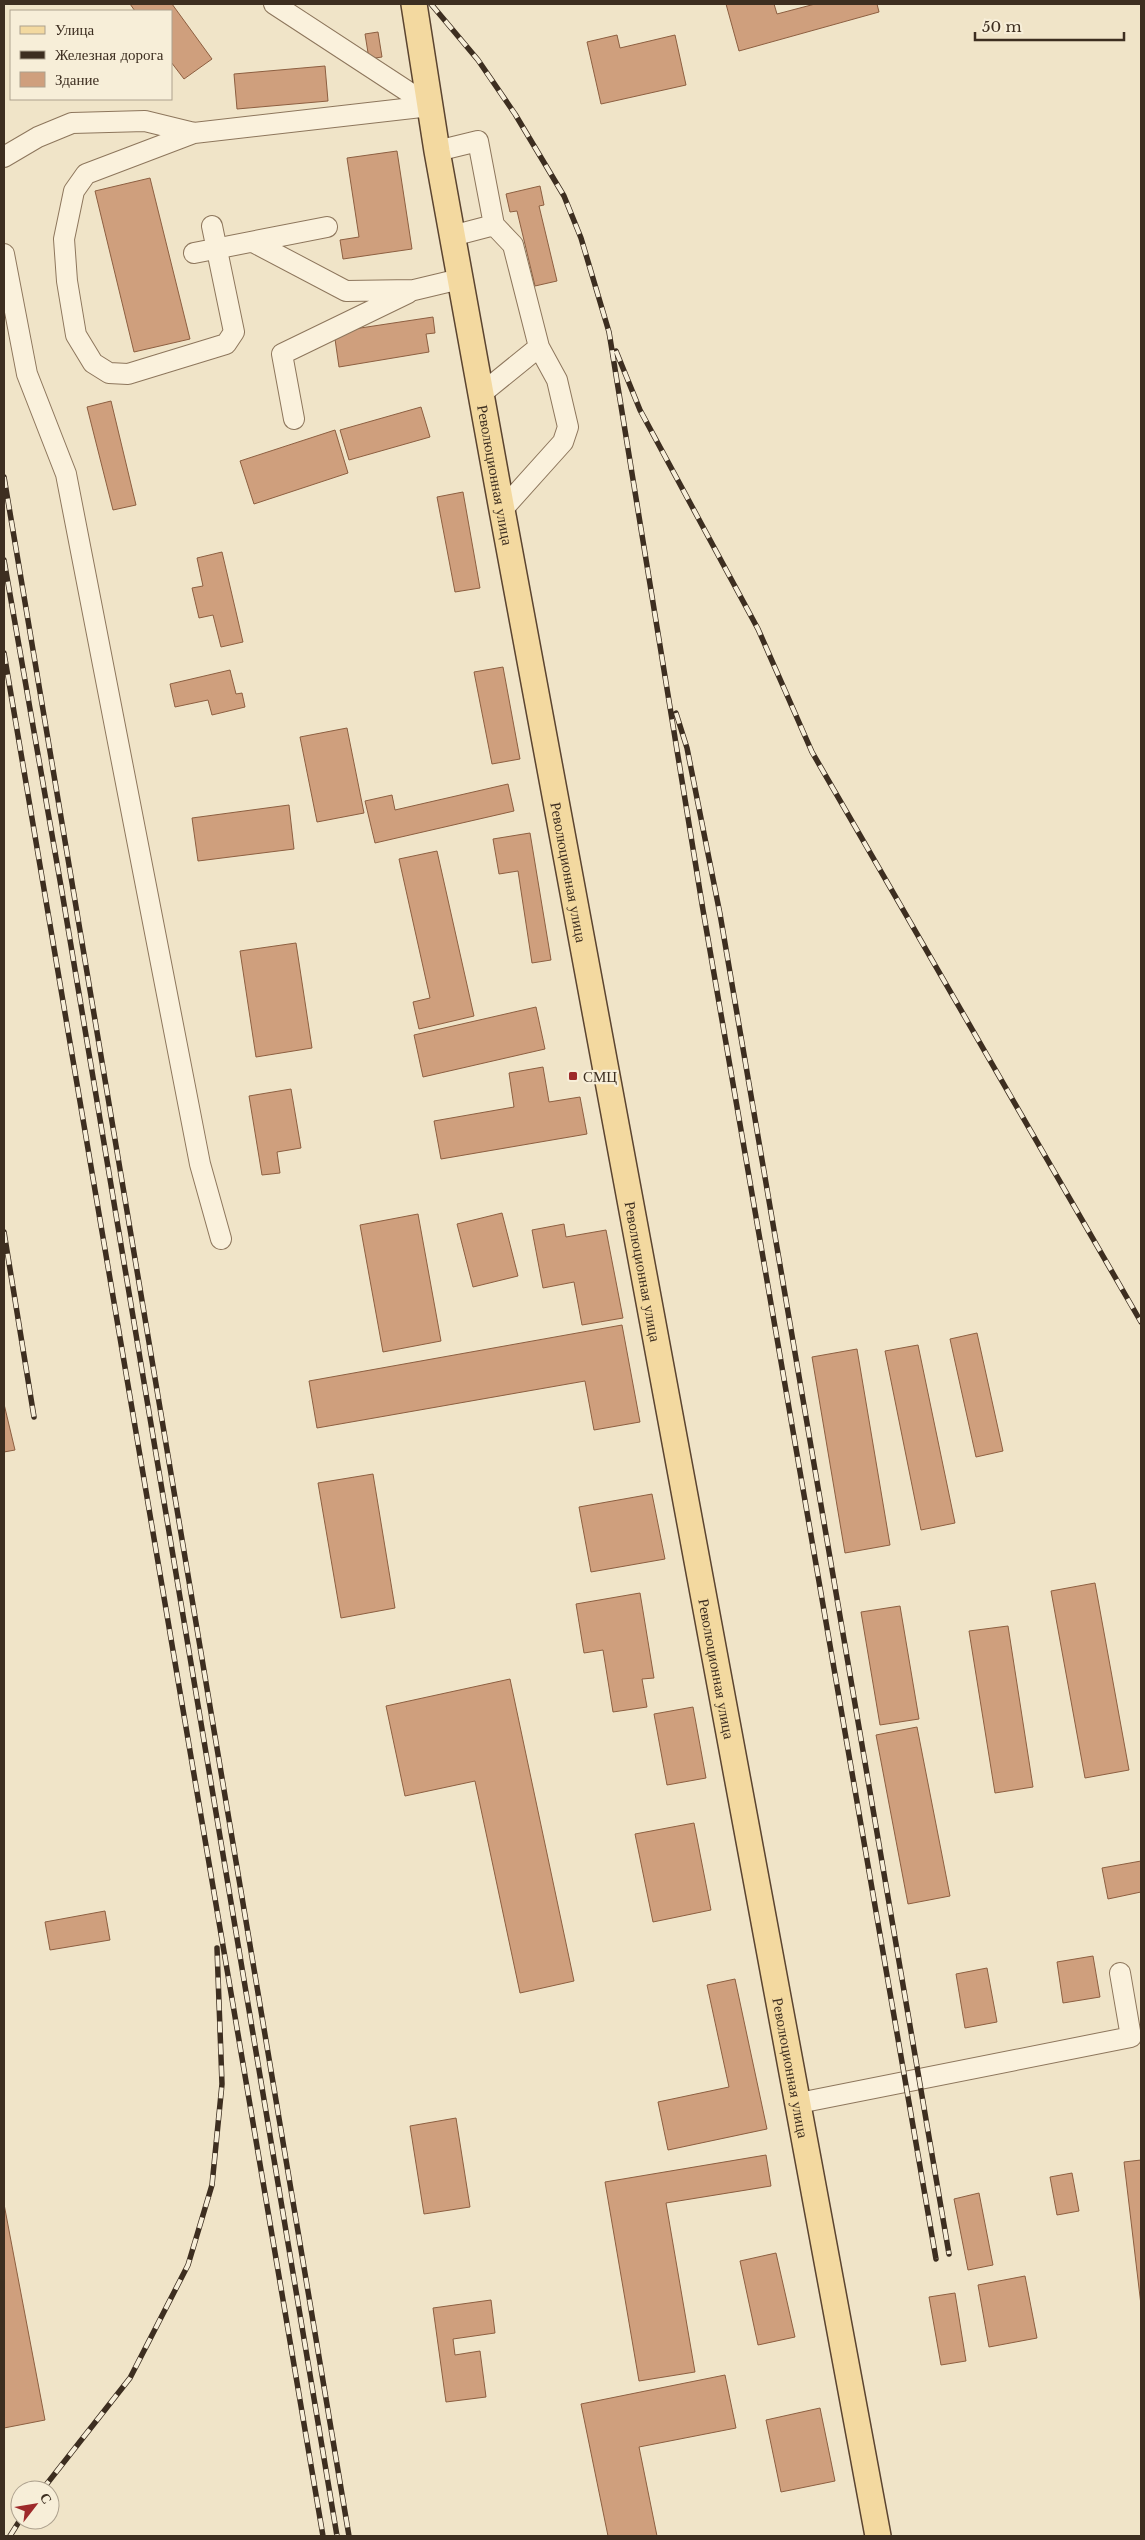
<svg xmlns="http://www.w3.org/2000/svg" width="1145" height="2540" font-family="'Libre Baskerville',serif">
	<style>
		.building { fill: #cf9f7d; stroke: #8d5f41 }
		.lines { fill: none; stroke-linecap: round; stroke-linejoin: round }
		.minor-casing { stroke: #8d765c; stroke-width: 22 }
		.major-casing { stroke: #5b4430; stroke-width: 28 }
		.minor { stroke: #faf1dc; stroke-width: 20 }
		.major { stroke: #f3d9a0; stroke-width: 25 }
		.rail-casing { stroke: #3d2e20; stroke-width: 5.5 }
		.rail { stroke: #f7eed8; stroke-width: 4; stroke-dasharray: 11; stroke-linecap: butt }
		.poi-dot { fill: #9e2a2b; stroke: #f7eed8; stroke-width: 2 }
		.labels { text-anchor: middle; dominant-baseline: central; stroke-width: 4.5; stroke-linejoin: round; paint-order: stroke }
		.street-label { font-size: 15px; fill: #3d2e20; stroke: #f7eed8 }
		.poi-label { font-size: 15px; fill: #3d2e20; stroke: #f7eed8; text-anchor: start }
	</style>
	<rect width="100%" height="100%" fill="#f0e4c8"/>
	<!-- building -->
	<path class="building" d="M130,4H172L212,59L184,79L171,62V11H135Z
		M726,4H774L777,14L815,4H877L879,12L739,51Z
		M378,32L382,57L369,59L365,34Z
		M617,35L620,48L675,35L686,85L601,104L587,42Z
		M325,66L328,101L237,109L234,74Z
		M397,151L412,249L343,259L340,240L359,237L347,158Z
		M150,178L190,339L134,352L95,191Z
		M540,186L544,205L539,206L557,281L535,286L517,211L510,212L506,194Z
		M433,317L435,333L426,334L429,352L339,367L334,332Z
		M111,401L136,505L113,510L87,407Z
		M421,407L430,437L349,460L340,430Z
		M335,430L348,473L254,504L240,461Z
		M463,492L480,588L455,592L437,497Z
		M222,552L243,642L221,647L213,615L199,618L192,588L203,586L197,558Z
		M503,667L520,759L492,764L474,672Z
		M230,670L236,694L242,693L245,707L212,715L208,700L175,707L170,684Z
		M347,728L364,813L317,822L300,737Z
		M508,784L514,811L375,843L365,801L392,795L395,810Z
		M289,805L294,849L198,861L192,818Z
		M530,833L551,960L532,963L518,871L499,874L493,839Z
		M437,851L474,1016L419,1029L413,1002L430,998L399,859Z
		M296,943L312,1048L256,1057L240,951Z
		M536,1007L545,1049L423,1077L414,1035Z
		M543,1067L549,1102L580,1097L587,1134L441,1159L434,1121L514,1107L509,1073Z
		M291,1089L301,1148L277,1152L280,1173L262,1175L249,1096Z
		M502,1213L518,1276L473,1287L457,1224Z
		M418,1214L441,1341L383,1352L360,1225Z
		M564,1224L566,1237L606,1230L623,1318L582,1325L574,1282L543,1288L532,1230Z
		M622,1325L640,1422L594,1430L585,1381L317,1428L309,1381Z
		M977,1333L1003,1451L976,1457L950,1339Z
		M918,1345L955,1523L921,1530L885,1351Z
		M857,1349L890,1545L845,1553L812,1357Z
		M4,1404L15,1450L4,1452Z
		M373,1474L395,1608L341,1618L318,1483Z
		M652,1494L665,1559L591,1572L579,1507Z
		M1095,1583L1129,1770L1085,1778L1051,1591Z
		M640,1593L654,1678L642,1679L647,1707L613,1712L603,1650L584,1653L576,1604Z
		M900,1606L919,1719L880,1725L861,1612Z
		M1008,1626L1033,1787L995,1793L969,1631Z
		M510,1679L574,1981L520,1993L475,1781L405,1796L386,1706Z
		M693,1707L706,1778L667,1785L654,1714Z
		M917,1727L950,1896L908,1904L876,1735Z
		M694,1823L711,1910L653,1922L635,1834Z
		M1141,1861V1892L1108,1899L1102,1868Z
		M105,1911L110,1940L50,1950L45,1922Z
		M1093,1956L1100,1997L1063,2003L1057,1962Z
		M987,1968L997,2022L965,2028L956,1974Z
		M735,1979L767,2129L668,2150L658,2102L729,2087L707,1985Z
		M456,2118L470,2207L424,2214L410,2126Z
		M766,2155L771,2186L666,2203L695,2372L639,2381L605,2182Z
		M1141,2160V2305L1124,2162Z
		M1072,2173L1079,2211L1057,2215L1050,2177Z
		M979,2193L993,2265L968,2270L954,2199Z
		M4,2204L45,2420L4,2428Z
		M776,2253L795,2337L758,2345L740,2261Z
		M1025,2276L1037,2338L989,2347L978,2285Z
		M955,2293L966,2361L941,2365L929,2297Z
		M491,2300L495,2333L453,2339L455,2355L480,2351L486,2397L446,2402L433,2308Z
		M725,2375L736,2428L639,2447L657,2536H608L581,2404Z
		M820,2408L835,2481L781,2492L766,2420Z"/>
	<g class="lines">
		<defs>
			<path id="minor" d="M274,4L430,106
				M194,133L86,174L74,191L64,239L67,281L76,335L93,363L109,373L128,374L226,344L234,332L212,226
				M437,151L478,141L494,225L513,245L539,347L557,380L568,427L563,442L502,510
				M4,157L38,137L72,123L145,121L194,133L430,106
				M452,236L494,225
				M253,242L346,291L414,290L460,279
				M194,253L327,227
				M4,254L27,374L66,474L200,1164L221,1239
				M481,394L539,347
				M294,419L282,354L408,293
				M799,2103L1131,2037L1120,1973"/>
			<g id="major">
				<path id="s1" d="M414,4L437,151L502,510L878,2536"/>
			</g>
		</defs>
		<!-- minor casing -->
		<use href="#minor" class="minor-casing"/>
		<!-- major casing -->
		<use href="#major" class="major-casing"/>
		<!-- minor -->
		<use href="#minor" class="minor"/>
		<!-- major -->
		<use href="#major" class="major"/>
		<defs>
			<path id="rail" d="M431,4L478,60L515,114L564,196L581,238L609,332L703,910L936,2259
				M616,351L640,410L758,629L812,752L1141,1322
				M4,477L349,2536
				M4,560L62,892L337,2536
				M4,653L323,2536
				M676,713L687,748L720,914L949,2254
				M4,1232L34,1417
				M42,2490L130,2378L188,2265L212,2185L222,2084L217,1948
				M10,2536L20,2520"/>
		</defs>
		<!-- rail casing -->
		<use href="#rail" class="rail-casing"/>
		<!-- rail -->
		<use href="#rail" class="rail"/>
	</g>
	<!-- markers -->
	<rect class="poi-dot" x="568" y="1071" width="10" height="10" rx="2.5"/>
	<g class="labels">
		<!-- street labels -->
		<g class="street-label">
			<text stroke="none"><textPath href="#s1" startOffset="478">Революционная улица</textPath></text>
			<text stroke="none"><textPath href="#s1" startOffset="882">Революционная улица</textPath></text>
			<text stroke="none"><textPath href="#s1" startOffset="1288">Революционная улица</textPath></text>
			<text stroke="none"><textPath href="#s1" startOffset="1692">Революционная улица</textPath></text>
			<text stroke="none"><textPath href="#s1" startOffset="2098">Революционная улица</textPath></text>
		</g>
		<!-- poi labels -->
		<g class="poi-label">
			<text x="583" y="1076">СМЦ</text>
		</g>
	</g>
	<!-- border -->
	<rect width="1145" height="2540" fill="none" stroke="#3d2e20" stroke-width="10"/>
	<!-- legend -->
	<rect x="10" y="10" width="162" height="90" fill="#f7eed8" stroke="#ada18e"/>
	<rect x="20" y="26" width="25" height="8" fill="#f3d9a0" stroke="#ada18e"/>
	<text x="55" y="35" font-size="15" fill="#3d2e20">Улица</text>
	<rect x="20" y="51" width="25" height="8" fill="#3d2e20" stroke="#ada18e"/>
	<text x="55" y="60" font-size="15" fill="#3d2e20">Железная дорога</text>
	<rect x="20" y="72" width="25" height="15" fill="#cf9f7d" stroke="#ada18e"/>
	<text x="55" y="85" font-size="15" fill="#3d2e20">Здание</text>
	<!-- north arrow -->
	<g transform="translate(35 2505) rotate(59)"><circle r="24" fill="#f7eed8" stroke="#ada18e"/>
	<path d="M0-4L9 19L0 12L-9 19Z" fill="#9e2a2b"/>
	<text y="-8" font-size="14" font-weight="bold" text-anchor="middle" fill="#3d2e20">С</text>
	</g>
	<!-- scale -->
	<path d="M975 32v8h149v-8" fill="none" stroke="#3d2e20" stroke-width="2.5"/>
	<text x="982" y="32" font-size="15" fill="#3d2e20" stroke="#f7eed8" stroke-width="4" paint-order="stroke">50 m</text>
</svg>
